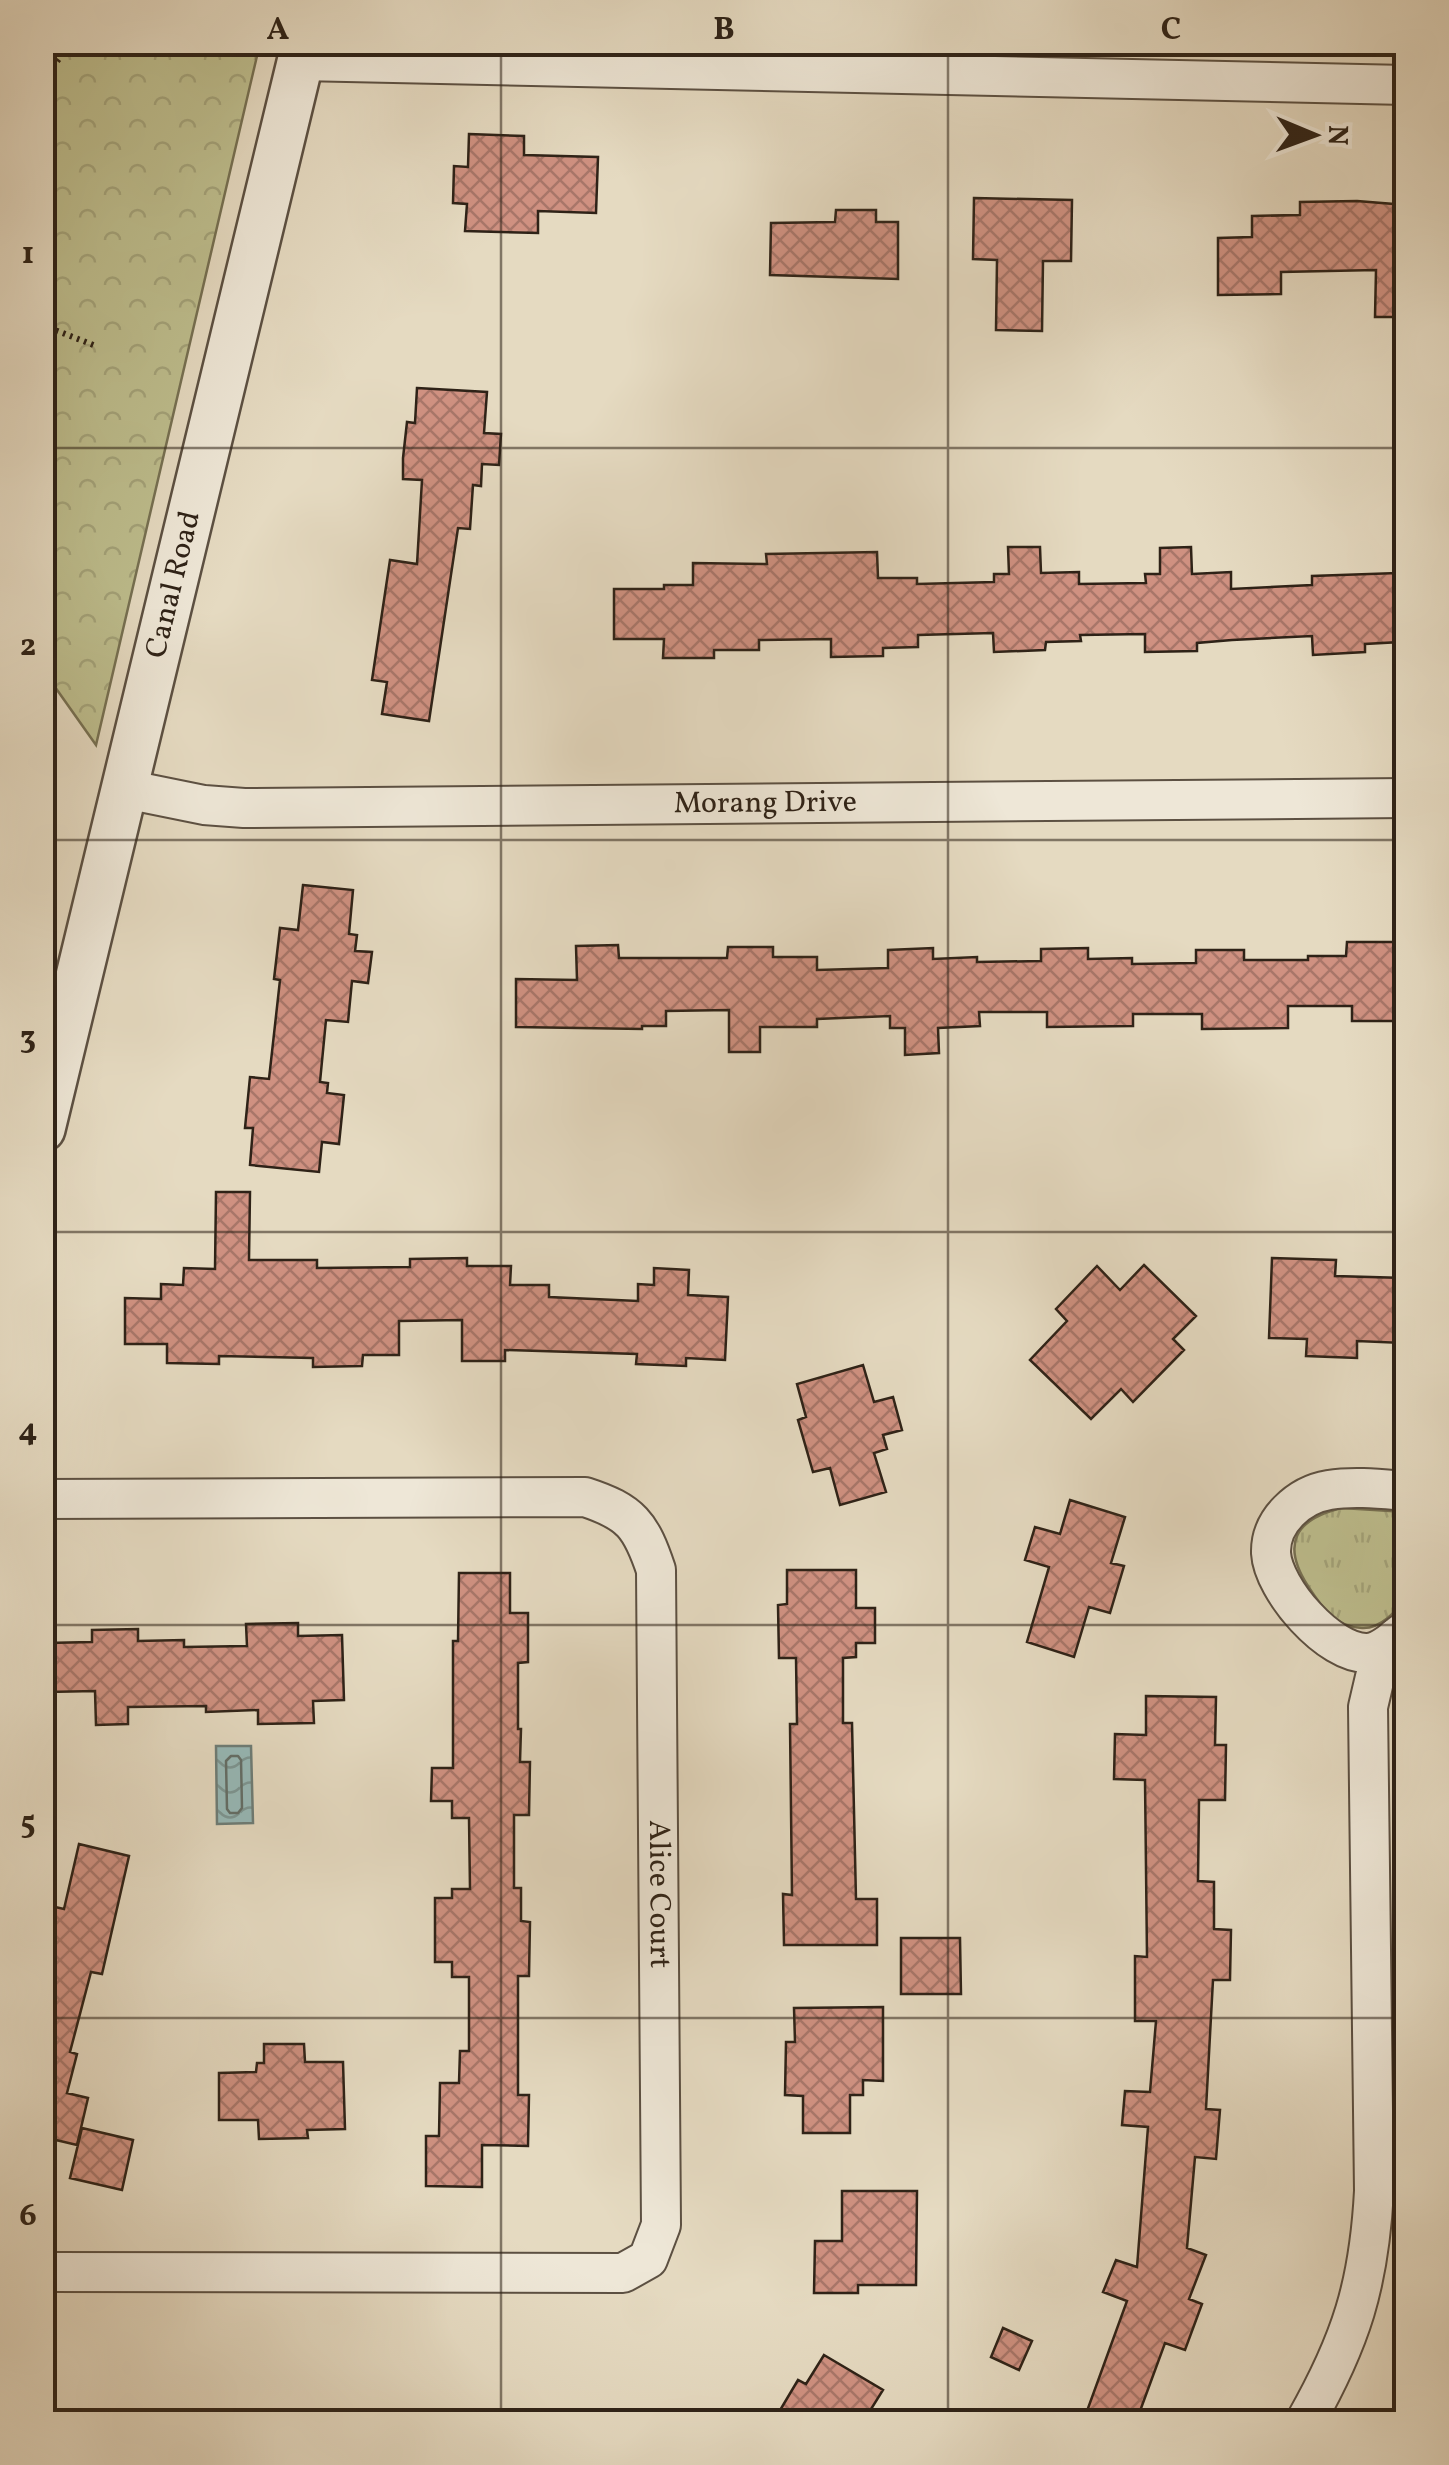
<svg xmlns="http://www.w3.org/2000/svg" width="1449" height="2465" font-family="Vollkorn,serif">
	<style>
		.grass { fill: url(#grass-tufts); stroke: #767052; stroke-width: 2.5 }
		.park { fill: url(#park-crowns); stroke: #767052; stroke-width: 2.5 }
		.water { fill: url(#water-waves); stroke: #6d7d78; stroke-width: 2.5 }
		.lines { fill: none; stroke-linecap: round; stroke-linejoin: round }
		.shore { stroke: #626e68; stroke-width: 2.5 }
		.building { fill: url(#building-cross-hatch); stroke: #2e2217; stroke-width: 2.5 }
		.minor-casing { stroke: #5c5042; stroke-width: 42 }
		.tertiary-casing { stroke: #5c5042; stroke-width: 50 }
		.path { stroke: #2e2217; stroke-width: 6; stroke-dasharray: 2.5 5; stroke-linecap: butt }
		.minor { stroke: #eee7d7; stroke-width: 38 }
		.tertiary { stroke: #eee7d7; stroke-width: 45 }
		.grid { fill: none; stroke: #2e2217; stroke-width: 2.5; stroke-opacity: 0.55 }
		.labels { text-anchor: middle; dominant-baseline: central; stroke-width: 8; stroke-linejoin: round; paint-order: stroke }
		.street-label { font-size: 30px; fill: #2e2217; stroke: #eee7d7 }
		.neatline { fill: none; stroke: #2e2217; stroke-width: 4 }
		.grid-label { font-size: 32px; text-anchor: middle; font-weight: bold; fill: #2e2217 }
	</style>
	<defs>
		<pattern id="grass-tufts" width="24" height="20" patternUnits="userSpaceOnUse" patternTransform="scale(2.5)"><rect width="24" height="20" fill="#bdbd8d"/><path d="M3 7l-1-3M5 7V3M7 7l1-3M15 17l-1-3M17 17v-4M19 17l1-3" fill="none" stroke="#a3a279"/></pattern>
		<pattern id="park-crowns" width="20" height="18" patternUnits="userSpaceOnUse" patternTransform="scale(2.5)"><rect width="20" height="18" fill="#bdbd8d"/><path d="M2 6a3 3 0 1 1 6 0M12 15a3 3 0 1 1 6 0" fill="none" stroke="#a3a279"/></pattern>
		<pattern id="water-waves" width="16" height="10" patternUnits="userSpaceOnUse" patternTransform="scale(2.5)"><rect width="16" height="10" fill="#97bab9"/><path d="M0 5q4-4 8 0t8 0" fill="none" stroke="#7c9795"/></pattern>
		<pattern id="building-cross-hatch" width="8" height="8" patternUnits="userSpaceOnUse" patternTransform="scale(2.5)"><rect width="8" height="8" fill="#cf9181"/><path d="M0 0l8 8M0 8l8-8" fill="none" stroke="#a87669"/></pattern>
	</defs>
	<rect width="100%" height="100%" fill="#e5dac1"/>
	<filter id="stains"><feTurbulence type="fractalNoise" baseFrequency=".002" numOctaves="4"/><feColorMatrix values="0 0 0 0 .2 0 0 0 0 .09 0 0 0 0 .02 0 0 0 .5 -.17"/></filter>
	<radialGradient id="worn" r=".72"><stop offset=".6" stop-color="#630" stop-opacity="0"/><stop offset="1" stop-color="#630" stop-opacity=".3"/></radialGradient>
	<!-- grass -->
	<path class="grass" d="M1342,1508L1406,1512V1598C1396,1611 1381,1629 1362,1628C1335,1628 1321,1606 1308,1586C1281,1544 1295,1519 1342,1508Z"/>
	<!-- park -->
	<path class="park" d="M42,43H260L96,745L43,670Z"/>
	<!-- water -->
	<path class="water" d="M216,1746H251L253,1823L217,1824Z"/>
	<g class="lines">
		<!-- shore -->
		<path class="shore" d="M231,1756H238L241,1760L242,1808L238,1813H230L227,1809L226,1761Z"/>
	</g>
	<!-- building -->
	<path class="building" d="M469,134L524,136V155L598,157L596,213L538,211V233L465,231L467,204L453,203L454,166L468,167Z
		M974,198L1072,200L1071,261H1043L1042,331L996,330L997,260L973,259Z
		M1357,201L1406,205V317H1375L1376,270L1281,272V294L1218,295V238L1252,237V216L1300,215V202Z
		M836,210H876V222H898V279L770,275L771,223L835,222Z
		M417,388L487,392L484,433L501,434L499,465L482,464L481,486L473,485L470,529L458,528L429,721L382,714L387,682L372,680L390,560L417,564L422,480L403,479V458L407,422L415,423Z
		M1008,547H1040L1041,573L1079,572V584L1146,583L1145,574H1160V548L1191,547L1192,574L1231,572V589L1312,585V576L1397,573L1400,642L1365,644V652L1313,655L1312,636L1232,640L1197,643V651L1145,652V634L1080,635L1081,641L1046,642L1045,650L994,652L993,633L918,635V647L883,648V656L831,657V639L759,640V650H714V658H663L664,639H614V589H664V585H693V563L767,564L766,554L877,552L878,578H917V584L994,582V574H1009Z
		M303,885L353,890L349,934L357,935L355,951L372,952L368,983L352,981L348,1022L326,1020L320,1082L328,1083L327,1093L344,1095L339,1144L322,1142L319,1172L250,1165L253,1128H245L250,1077L269,1079L280,980L274,979L280,928L298,930Z
		M1347,942H1394L1395,953H1406V1021H1352V1006H1288V1028L1202,1029V1014H1133V1026L1047,1027V1012H979L980,1026L938,1028L939,1053L905,1055V1028H890V1016L817,1019V1027H760V1052H729V1010L666,1011V1026H642V1029L516,1027V979L577,980L576,946L618,945L619,958H727L728,947H773V957H817V970L888,968V950L933,948V959L977,957V962L1041,961V949L1088,948V959L1132,958V964L1196,963V950H1244V960H1308V956H1346Z
		M216,1192H250L249,1260H317V1268L410,1267V1259L467,1258V1266H511L510,1285H549V1297L638,1301V1284L654,1285V1268L689,1270L688,1295L728,1297L725,1360L686,1358V1366L636,1364L637,1354L505,1350V1361H462V1320L399,1321V1355H363L362,1366L313,1367V1358L219,1356V1364L167,1363V1344H125V1298L161,1299V1284L183,1285L184,1268L215,1269Z
		M1272,1258L1336,1260L1335,1276L1405,1278L1403,1343L1357,1341V1358L1306,1356L1307,1339L1269,1338Z
		M1144,1265L1196,1316L1173,1339L1184,1350L1133,1402L1121,1389L1091,1419L1030,1360L1067,1321L1056,1309L1097,1266L1120,1290Z
		M863,1365L874,1402L893,1397L902,1430L883,1435L887,1449L874,1453L886,1492L840,1505L830,1468L813,1472L798,1420L806,1417L797,1384Z
		M1070,1500L1125,1517L1111,1563L1124,1566L1110,1613L1089,1607L1074,1657L1027,1642L1049,1567L1025,1560L1035,1527L1060,1534Z
		M787,1570H856V1608H875V1643H856V1657L843,1658V1723H852L856,1899H877V1945H784L783,1894L792,1895L790,1724H797L796,1658H779L778,1605L787,1604Z
		M459,1573H510V1613H528V1662L518,1663V1729H521L520,1762H530L529,1815H514V1888H521V1921L530,1922L529,1976H518V2095H529L528,2146L482,2145V2187L426,2186V2136H439L440,2083H459L460,2051H469V1977H452V1962H435V1898H452V1889H470L469,1818H452V1801H431L432,1768H453V1641H458Z
		M298,1623V1636L342,1635L344,1700L313,1701L314,1723L258,1724V1710L206,1712V1706L128,1707V1724L96,1725L95,1691L47,1692L46,1643L92,1642V1630L138,1629V1641L184,1640V1647L247,1646L246,1624Z
		M1146,1696L1216,1697L1215,1745H1226L1225,1800H1199L1198,1881L1214,1882V1929L1231,1930L1230,1980H1213L1206,2109L1220,2110L1216,2159L1195,2157L1187,2248L1206,2255L1189,2299L1202,2304L1185,2350L1165,2343L1136,2422H1083L1127,2301L1103,2292L1116,2260L1137,2267L1148,2127L1122,2125L1125,2091L1150,2092L1156,2021H1135V1956L1147,1957L1145,1780L1114,1779L1115,1734L1146,1735Z
		M79,1844L129,1856L102,1974L91,1972L70,2052L77,2054L67,2093L88,2098L77,2145L56,2140L55,2144L42,2143V1904L64,1909Z
		M901,1938H960L961,1994H901Z
		M883,2007V2081L863,2080V2095H850V2133H803V2096L785,2095L786,2042H795L794,2008Z
		M264,2044H304L305,2062H343L345,2129L307,2130L308,2138L259,2139L258,2120H219V2073L256,2072L257,2063H264Z
		M82,2128L133,2140L122,2190L70,2178Z
		M842,2191H917L916,2285H858V2293H814L815,2241H842Z
		M1003,2328L1032,2341L1019,2370L991,2357Z
		M824,2355L883,2390L863,2422H773L798,2380L806,2384Z"/>
	<g class="lines">
		<defs>
			<g id="minor">
				<path d="M300,61L1406,85"/>
				<path id="s1" d="M125,789L204,805L244,808L1406,798"/>
				<path id="s2" d="M42,1499L585,1497C631,1512 641,1525 656,1570L661,2225L648,2259L623,2273L42,2272"/>
				<path d="M1401,1634C1392,1642 1381,1652 1368,1653C1330,1655 1273,1589 1271,1553C1270,1521 1299,1495 1329,1490C1354,1486 1381,1489 1406,1491"/>
				<path d="M1305,2422C1351,2341 1369,2285 1374,2191L1368,1707L1375,1677L1396,1638"/>
			</g>
			<g id="tertiary">
				<path id="s3" d="M42,1129L305,42"/>
			</g>
		</defs>
		<!-- minor casing -->
		<use href="#minor" class="minor-casing"/>
		<!-- tertiary casing -->
		<use href="#tertiary" class="tertiary-casing"/>
		<!-- path -->
		<path class="path" d="M42,87L52,68L72,42
			M42,325L96,346"/>
		<!-- minor -->
		<use href="#minor" class="minor"/>
		<!-- tertiary -->
		<use href="#tertiary" class="tertiary"/>
	</g>
	<!-- grid -->
	<path class="grid" d="M501,42V2422M948,42V2422M42,448H1406M42,840H1406M42,1232H1406M42,1625H1406M42,2018H1406"/>
	<g class="labels">
		<!-- street labels -->
		<g class="street-label">
			<text stroke="none"><textPath href="#s3" startOffset="560">Canal Road</textPath></text>
			<text stroke="none"><textPath href="#s1" startOffset="642">Morang Drive</textPath></text>
			<text stroke="none"><textPath href="#s2" startOffset="975">Alice Court</textPath></text>
		</g>
	</g>
	<!-- margin -->
	<rect width="1449" height="2465" fill="none" stroke="#e5dac1" stroke-width="110"/>
	<!-- north arrow -->
	<g transform="translate(1314 135) rotate(91)" stroke="#eee7d7" stroke-width="8" paint-order="stroke">
	<path d="M0-8L18 38L0 25L-18 38Z" fill="#2e2217"/>
	<text y="-15" font-size="28" font-weight="bold" text-anchor="middle" fill="#2e2217">N</text>
	</g>
	<rect x="55" y="55" width="1339" height="2355" class="neatline"/>
	<g class="grid-label">
		<text x="278" y="39">A</text>
		<text x="724" y="39">B</text>
		<text x="1171" y="39">C</text>
		<text x="28" y="263">1</text>
		<text x="28" y="655">2</text>
		<text x="28" y="1048">3</text>
		<text x="28" y="1440">4</text>
		<text x="28" y="1833">5</text>
		<text x="28" y="2225">6</text>
	</g>
	<rect width="100%" height="100%" filter="url(#stains)"/>
	<rect width="100%" height="100%" fill="url(#worn)"/>
</svg>
